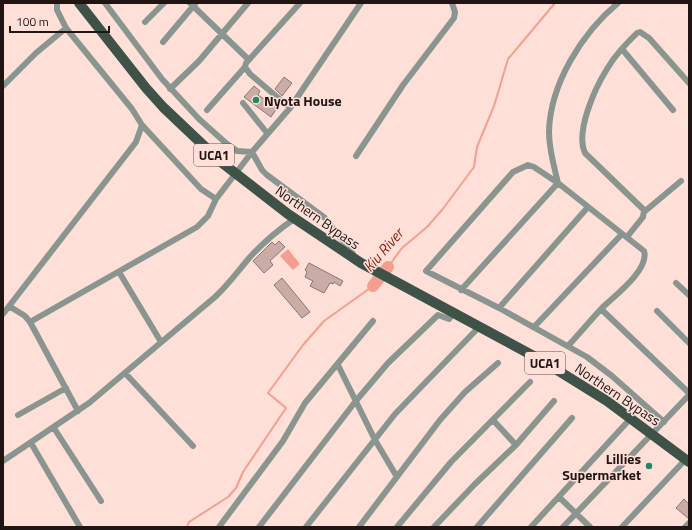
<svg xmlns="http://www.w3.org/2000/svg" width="692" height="530" font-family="'Titillium Web',sans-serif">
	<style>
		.water { fill: #f39f8f }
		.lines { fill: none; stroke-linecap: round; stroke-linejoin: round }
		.stream { stroke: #f39f8f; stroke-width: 2 }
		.river { stroke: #f39f8f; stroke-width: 12 }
		.building { fill: #c9aca6; stroke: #8f746f }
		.street { stroke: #8a958f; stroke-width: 6 }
		.primary { stroke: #3e5248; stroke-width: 10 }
		.poi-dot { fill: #248862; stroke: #fee0d9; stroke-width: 1.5 }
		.labels { text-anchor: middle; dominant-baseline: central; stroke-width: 3; stroke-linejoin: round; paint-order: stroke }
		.shield { fill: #fee0d9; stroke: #63524e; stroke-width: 1 }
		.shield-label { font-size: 13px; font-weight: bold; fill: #201513 }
		.poi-label { font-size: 14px; font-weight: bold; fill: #201513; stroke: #fee0d9; text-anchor: start }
		.street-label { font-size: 14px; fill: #201513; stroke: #fee0d9 }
		.water-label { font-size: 15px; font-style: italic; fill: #89281a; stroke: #fee0d9 }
	</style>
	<rect width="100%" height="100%" fill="#fee0d9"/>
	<!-- water -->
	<path class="water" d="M288,249L300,264L293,270L280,256Z"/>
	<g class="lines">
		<!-- stream -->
		<path class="stream" d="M388,267L402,248L427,227L442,210L474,167L477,147L494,106L508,59L555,3
			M187,527L189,522L228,497L236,488L243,472L286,408L268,393L303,345L324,321L373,286"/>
		<!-- river -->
		<path class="river" d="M373,286L388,267"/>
	</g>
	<!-- building -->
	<path class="building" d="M284,77L292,83L282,96L275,89Z
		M254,86L260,91L258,95L277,108L271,117L244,97Z
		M279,241L285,247L270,261L273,265L264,273L253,261L272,242L275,245Z
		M309,263L343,281L340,286L334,282L333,284L330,283L324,293L310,286L313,281L305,277L307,272L305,270Z
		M282,278L310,312L302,318L274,285Z
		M684,499L689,504V519L676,508Z"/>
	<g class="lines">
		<!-- street -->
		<path class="street" d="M57,3V10L66,28L132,109L142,125L201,189L216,199L208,216L197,227L30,322L78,411
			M105,3L162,79L199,119L227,144L237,151L252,152
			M190,3L249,60
			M145,22L164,3
			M163,42L195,4
			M622,49L673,110
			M3,86L36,53L66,28
			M170,89L199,61L248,3
			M243,103L267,133
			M290,108L250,74L245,67L246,63L300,3
			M207,110L245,67
			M356,156L403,85L454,18L455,12L452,3
			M558,183C554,166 549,150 549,132C550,84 582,33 618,3
			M216,199L252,152
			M644,212L681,181
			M627,237L643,217L644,210L585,153C575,132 595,88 607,69C615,55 626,44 637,33L640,32L649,38L689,83
			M353,254L325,218L267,175L262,170L252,152L290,108L361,3
			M119,272L161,342
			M676,283L689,295
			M461,290L558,183
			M9,306L25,316L30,322
			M499,308L588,207
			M601,309L689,393
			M657,311L689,343
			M3,314L136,142L142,125
			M534,327L622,234
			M568,346C579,334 590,321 601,309C613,297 650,270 644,251L558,183L534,167L528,165L513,172L426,271L499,308L587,357L612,376L664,422
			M338,365L375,440L397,477
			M125,373L193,446
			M18,415L66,388
			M493,420L516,445
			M54,428L101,501
			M31,443L80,527
			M3,461L89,403L215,297C228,285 238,271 250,257C263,243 278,230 294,219
			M559,497L590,527
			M219,527L283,441L305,403L373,321
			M259,527L355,402L388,363L438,315L449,319L454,313
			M306,527L395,414L480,326
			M359,527L440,420L465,392L498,363
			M397,527L451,462L530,382
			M434,527L475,484L516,445L554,401
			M477,527L572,418
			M531,527L631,418
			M563,527L689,395
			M622,527L686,459
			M685,527L689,523"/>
		<!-- primary -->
		<path class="primary" d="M79,3L146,88L163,107L221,162L288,214L361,263L541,360L607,401L689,462"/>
	</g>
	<!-- markers -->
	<g class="poi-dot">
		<circle cx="256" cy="100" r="4"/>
		<circle cx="649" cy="466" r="4"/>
	</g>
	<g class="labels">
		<!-- shield labels -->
		<g class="shield">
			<rect x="194" y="144" width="40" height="22" rx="3"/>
			<rect x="525" y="352" width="40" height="22" rx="3"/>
		</g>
		<g class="shield-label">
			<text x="214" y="155">UCA1</text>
			<text x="545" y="363">UCA1</text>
		</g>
		<!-- poi labels -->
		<g class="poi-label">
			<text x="264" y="100">Nyota House</text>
			<text x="641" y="458" text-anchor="end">Lillies<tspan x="641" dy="16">Supermarket</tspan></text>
		</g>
		<!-- street labels -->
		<g class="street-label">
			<text transform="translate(318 217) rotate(35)">Northern Bypass</text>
			<text transform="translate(618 394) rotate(34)">Northern Bypass</text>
		</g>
		<!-- water labels -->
		<g class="water-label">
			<text transform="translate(383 250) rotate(-49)">Kiu River</text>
		</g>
	</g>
	<!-- border -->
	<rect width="692" height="530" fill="none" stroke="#201513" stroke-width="8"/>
	<!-- scale -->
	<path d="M10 26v6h99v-6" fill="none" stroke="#201513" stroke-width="2"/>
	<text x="16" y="26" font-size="12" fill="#201513" stroke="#fee0d9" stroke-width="3" paint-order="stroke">100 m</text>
</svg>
